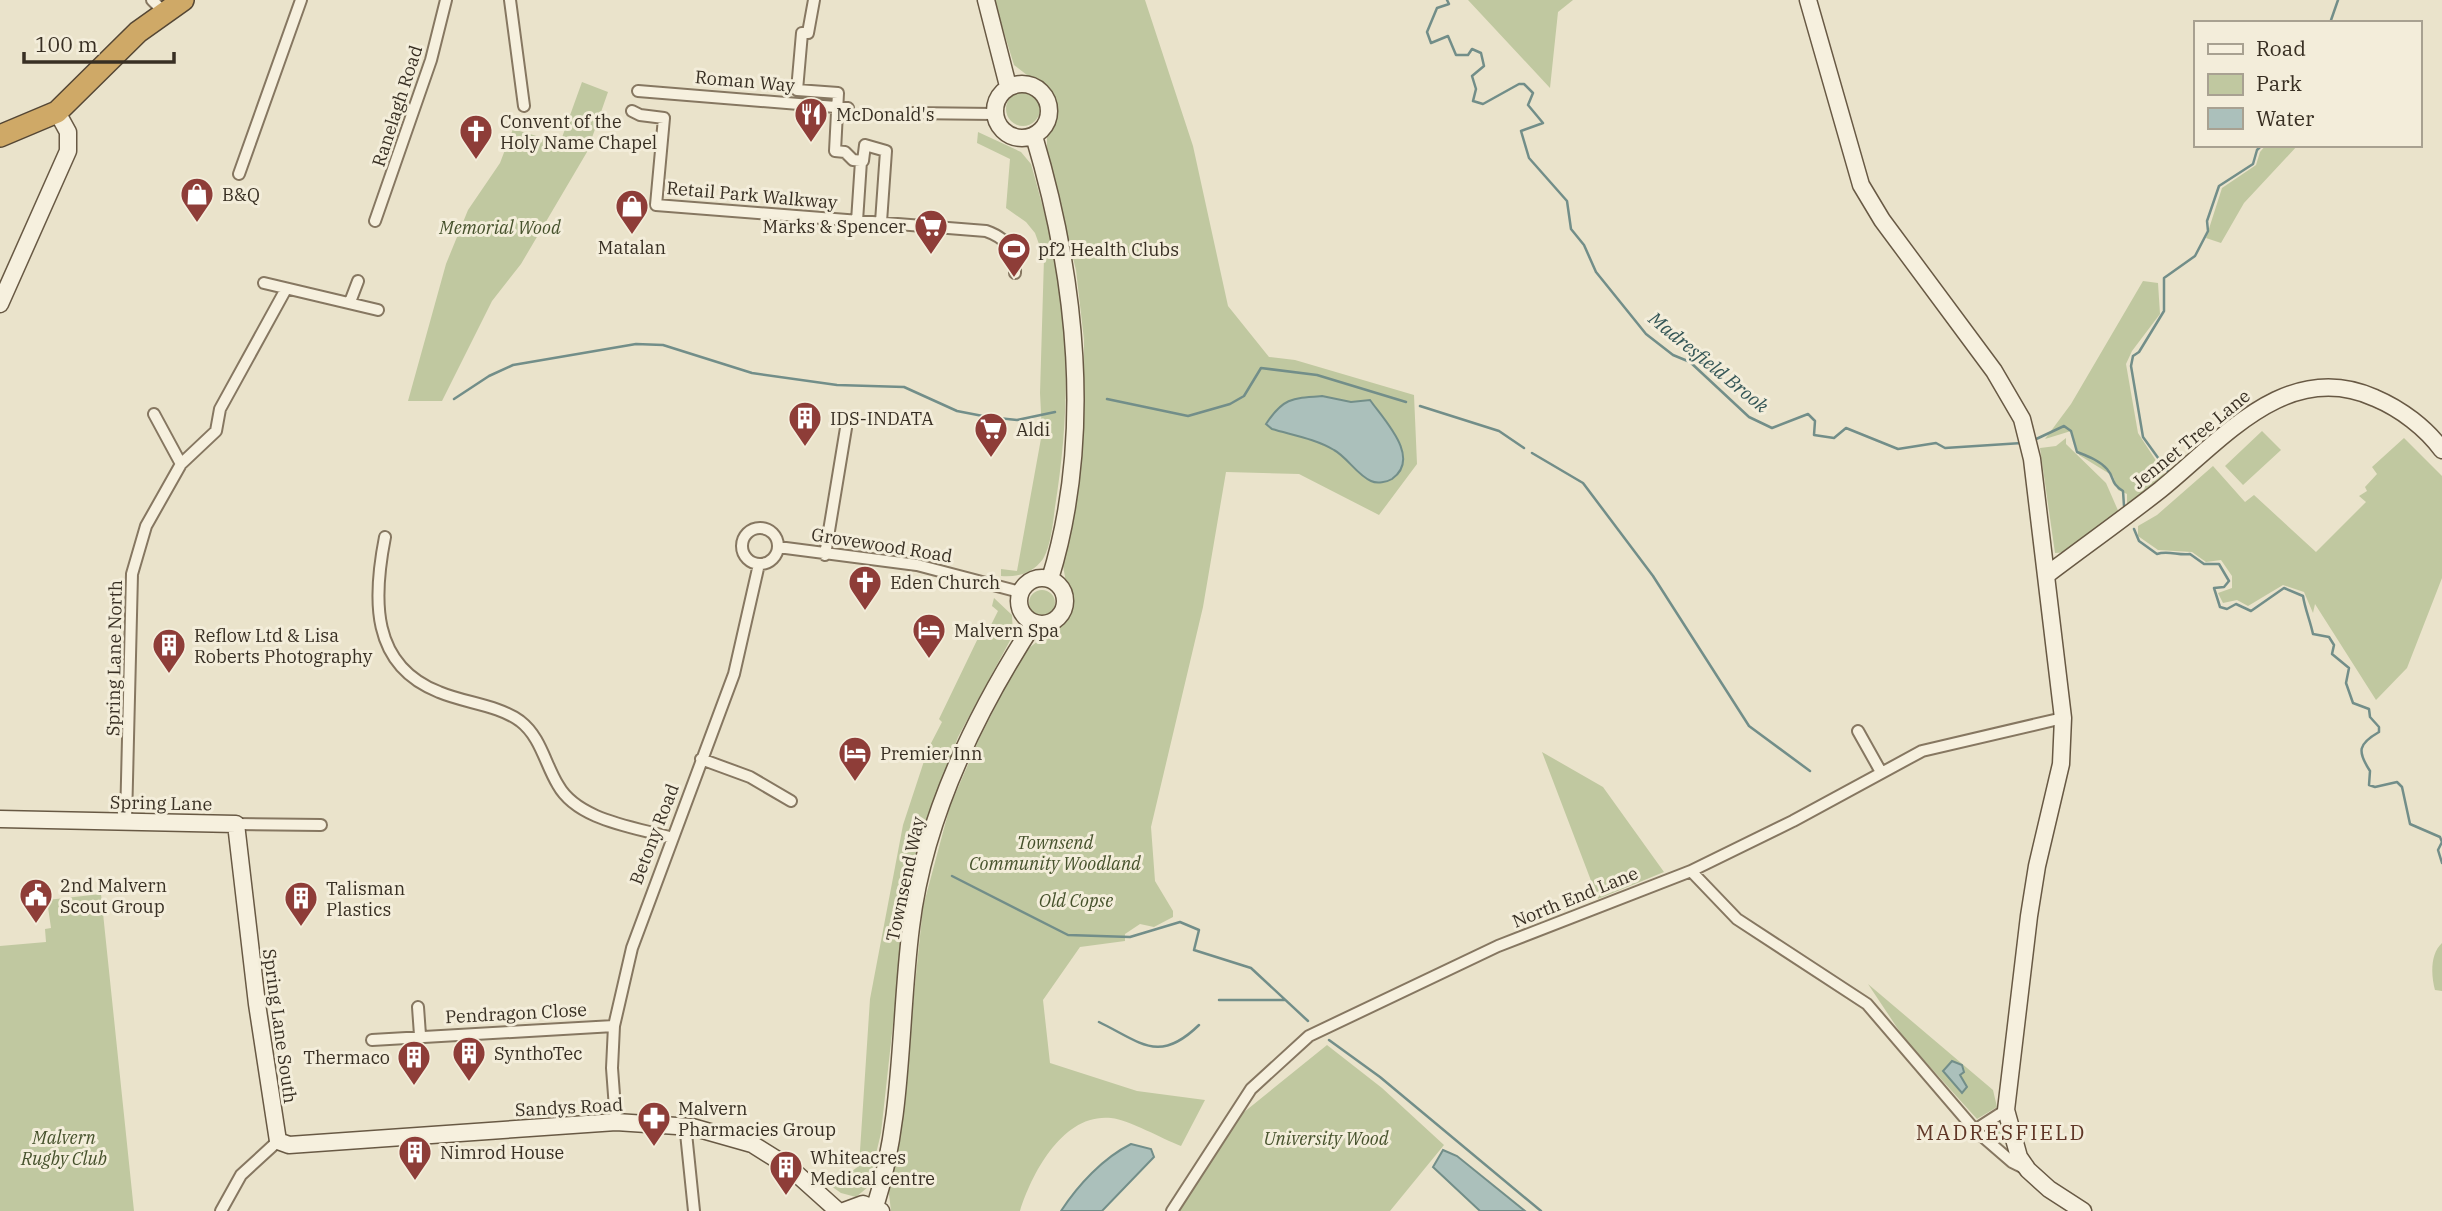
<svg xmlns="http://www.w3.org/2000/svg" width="2442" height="1211" font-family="'IBM Plex Serif',serif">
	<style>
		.green { fill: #c0c8a0 }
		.water { fill: #abc0bb; stroke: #728e89; stroke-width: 2 }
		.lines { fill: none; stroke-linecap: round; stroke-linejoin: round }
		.stream { stroke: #728e89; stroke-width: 2.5 }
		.street-casing { stroke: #867761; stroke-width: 14 }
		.secondary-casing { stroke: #685944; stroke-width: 19 }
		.highway-casing { stroke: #544634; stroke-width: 24 }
		.street { stroke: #f6f0de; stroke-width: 10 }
		.secondary { stroke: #f6f0de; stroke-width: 16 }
		.highway { stroke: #cfa967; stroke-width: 21 }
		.labels { text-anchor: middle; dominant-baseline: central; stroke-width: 6; stroke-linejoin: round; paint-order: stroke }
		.street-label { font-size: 18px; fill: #382f23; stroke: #f3edda }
		.poi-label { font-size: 18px; fill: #382f23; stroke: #f3edda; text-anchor: start }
		.park-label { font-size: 18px; font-style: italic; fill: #46522c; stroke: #f3edda }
		.water-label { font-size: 19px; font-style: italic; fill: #345656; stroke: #f3edda }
		.quarter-label { font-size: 21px; letter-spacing: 2px; fill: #603727; stroke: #f3edda }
	</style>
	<rect width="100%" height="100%" fill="#eae3cb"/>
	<!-- green -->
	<path class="green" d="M994,0H1145L1193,146L1228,306L1269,357L1295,360L1414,395L1417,464L1379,515L1299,474L1226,472L1203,607L1151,827L1155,881L1173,911V917L1154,927L1140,924L1125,934V941L1080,947L1043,1000L1050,1063L1137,1091L1205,1100L1181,1146C1162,1139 1130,1120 1111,1118C1063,1113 1032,1173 1020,1211H891L888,1186L902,1111L923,907L950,806L980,737L1014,670L1028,649L1061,622L1070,604L1063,566L1077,488L1084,391V340L1076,270L1047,155V135L1054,111L1052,100L1045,89L1014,65Z
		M1468,0H1573L1558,12L1550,88Z
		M582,82L608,92L587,152L521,264L492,301L442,401H408L446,264L468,210L500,163L513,129L560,143Z
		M1006 109a17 17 0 1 1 34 0a17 17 0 1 1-34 0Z
		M978,132L1021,152L1031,164C1042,203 1053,243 1059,283C1070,358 1067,433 1055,507C1053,522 1051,546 1043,559C1032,574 1018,577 1001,576V569L1017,571L1042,433L1040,393L1044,258L1035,233L1026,222L1006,208L1010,159L977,143Z
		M2266,145H2298L2244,203L2221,243L2206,238L2222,188L2256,165L2260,152Z
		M2143,281L2158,283L2160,314L2132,351L2126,364L2138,433L2166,476L2127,506V494L2118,490L2113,476L2079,455L2071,431L2045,439L2071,404Z
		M2262,431L2281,450L2243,485L2225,466Z
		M2066,438V444L2106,483L2120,515L2069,552L2055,553L2040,448L2056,446Z
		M2404,438L2442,476V578L2407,668L2376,700L2315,604L2313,613L2304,592L2283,585L2248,606L2237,600L2223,603L2218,593L2232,588V576L2221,560L2206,562L2192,552L2158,550L2138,536V526L2157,515L2213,466L2245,502L2254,495L2316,552L2366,502L2359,496L2367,491L2365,487L2377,474L2372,467Z
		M1029 603a13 13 0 1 1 26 0a13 13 0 1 1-26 0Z
		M994,598L1012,615L1013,635L958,737L922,832L909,879L881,1133L868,1187L856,1197L841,1193L831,1186L859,1166L870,999L903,825L928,749L942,722L939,719L980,634L986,635L998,611L992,606Z
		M1542,752L1603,787L1664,872L1598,899Z
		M101,894L134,1211H0V946L46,942L45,929L51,928L47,900Z
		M2442,943V991L2435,990C2431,975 2430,954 2442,943Z
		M1868,984L1993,1090L1997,1107L1977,1119L1904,1038Z
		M1327,1045L1382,1088L1444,1145L1390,1211H1179L1233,1121Z
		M2002,1122L2007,1132L2006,1141L2000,1144L1989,1138L1984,1130Z"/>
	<!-- water -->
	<path class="water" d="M1322,396L1351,402L1370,400C1384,420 1422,458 1392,479C1387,482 1377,484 1371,481C1357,475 1347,457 1334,450C1316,439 1292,435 1272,429L1266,424C1283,398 1292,398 1322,396Z
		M1952,1061L1962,1065L1964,1072L1960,1075L1967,1087L1962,1093L1943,1071Z
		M1131,1144L1151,1149L1154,1157L1102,1211H1061C1078,1185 1103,1158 1131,1144Z
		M1443,1150L1457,1156L1525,1211H1480L1433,1167Z"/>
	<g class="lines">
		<!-- stream -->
		<path class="stream" d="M1447,0L1449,4L1437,8L1427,32L1431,43L1448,36L1456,55H1468L1472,49L1481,53L1484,66L1472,76L1476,89L1473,101L1483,104L1519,84H1524L1533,93L1528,105L1543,123L1521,131L1529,158L1567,201L1571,229L1584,245L1596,272L1646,334L1673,355L1690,362L1749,417L1772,428L1808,414L1815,421L1814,435L1834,438L1846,428L1898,449L1936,443L1945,448L2022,443
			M2330,23L2338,0
			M454,399L489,376L513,365L636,344L663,345L752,373L837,385L904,387L957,411L988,417L1017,420L1055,412
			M1107,399L1188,416L1230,404L1244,396L1261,368L1317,375L1406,402
			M1420,406L1499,431L1524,448
			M2032,441L2064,426L2071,431L2077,452C2087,456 2099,460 2107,469C2115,478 2110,483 2123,491L2124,506
			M1532,453L1583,483L1653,576L1749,726L1810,771
			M2169,473L2143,437L2131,366L2133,356L2139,352L2164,311V278L2195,256L2208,231L2207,221L2219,186L2253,164L2257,150L2262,145
			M2134,529L2139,541L2157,554C2168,550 2179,556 2190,554L2204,564H2219L2229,581L2224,587L2214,588L2220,607L2227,609L2236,604L2251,611L2284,588L2303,596C2305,609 2310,620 2313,634L2329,637L2334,645L2332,654L2349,668L2346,683L2353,703L2369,709L2370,717L2379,727V732C2358,744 2357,751 2370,771L2369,785L2375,787L2397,782L2402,787L2410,824L2440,837L2442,842L2438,850L2442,863
			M952,876L1068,935L1130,937L1180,922L1199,930L1194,950L1251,968L1308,1021
			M1219,1000H1285
			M1099,1022C1142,1043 1159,1064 1199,1025
			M1329,1040L1380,1077L1541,1211"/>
		<defs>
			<path id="street" d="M152,0L164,12
				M510,0L524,106
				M814,0L808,33H802L797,90L838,93L835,151L845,152L853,160L863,161L865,145L886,151L881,222
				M638,91L848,108
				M632,111L640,115L664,118L656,205L986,231C1007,238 1016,251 1015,273
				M909,113L994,114
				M239,174L301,0
				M375,221L431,60L446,0
				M857,221L861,161
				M264,283L378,310
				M350,302L358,281
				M154,414L181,464
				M742 546a18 18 0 1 1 36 0a18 18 0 1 1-36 0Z
				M385,537C373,598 370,665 439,692C465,703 498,705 520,721C541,737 545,764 558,785C578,821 636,827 672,838
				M778,547L917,565L1020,592
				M825,555L846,428
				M1858,731L1881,772
				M701,759L750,777L791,801
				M126,821L132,574L146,526L181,464L216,431L220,409L286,289
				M236,824L321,825
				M1691,871L1737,919L1867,1004L1975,1130L2012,1162L2026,1169
				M418,1007L420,1035
				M372,1040L614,1026
				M616,1122L612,1068L614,1026L632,948L734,674L759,564
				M692,1127L686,1133L694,1211
				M1975,1130L2006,1110
				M221,1211L241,1175L278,1141
				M1172,1211L1251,1089L1309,1036L1498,946L1691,871L1793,821L1922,751L2063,718"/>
			<path id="secondary" d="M986,0L1008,86
				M1808,0L1861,185L1882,220L1994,371L2022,419L2032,459L2063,718L2061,764L2037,866L2029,916L2006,1110L2019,1157L2028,1170L2049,1189L2083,1211
				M995 111a27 27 0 1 1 54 0a27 27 0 1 1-54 0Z
				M1034,136C1076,277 1094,436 1050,579
				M0,304L68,151V132L57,112
				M2048,574C2085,546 2123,519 2160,490C2222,440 2287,358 2375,398C2401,409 2426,428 2442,450
				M1019 601a23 23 0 1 1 46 0a23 23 0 1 1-46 0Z
				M0,819L236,824L257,1004L278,1141L289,1145L616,1122L692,1127L752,1144L789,1167L838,1211
				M875,1207C904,1116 899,1021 911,927C924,818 975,714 1034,623
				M844,1211L863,1204L881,1211"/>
			<path id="highway" d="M0,136L57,112L138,32L183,0"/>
		</defs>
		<!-- street casing -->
		<use href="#street" class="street-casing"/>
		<!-- secondary casing -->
		<use href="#secondary" class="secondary-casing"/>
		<!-- highway casing -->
		<use href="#highway" class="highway-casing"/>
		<!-- street -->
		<use href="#street" class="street"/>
		<!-- secondary -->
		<use href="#secondary" class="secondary"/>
		<!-- highway -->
		<use href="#highway" class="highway"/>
	</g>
	<!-- icons -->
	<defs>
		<symbol id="restaurant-pin" viewBox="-11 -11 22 30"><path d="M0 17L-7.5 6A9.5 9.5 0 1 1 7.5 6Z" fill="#8e3d38" stroke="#f3edda"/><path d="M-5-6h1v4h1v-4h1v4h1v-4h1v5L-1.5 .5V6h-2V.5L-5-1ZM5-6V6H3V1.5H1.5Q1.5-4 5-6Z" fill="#fff"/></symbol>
		<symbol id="church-pin" viewBox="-11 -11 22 30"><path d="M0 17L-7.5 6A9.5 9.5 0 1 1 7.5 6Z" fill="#8e3d38" stroke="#f3edda"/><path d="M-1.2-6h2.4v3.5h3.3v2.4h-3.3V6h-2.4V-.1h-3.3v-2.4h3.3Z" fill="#fff"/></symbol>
		<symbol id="shop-pin" viewBox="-11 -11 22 30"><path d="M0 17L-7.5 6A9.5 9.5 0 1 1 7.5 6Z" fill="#8e3d38" stroke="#f3edda"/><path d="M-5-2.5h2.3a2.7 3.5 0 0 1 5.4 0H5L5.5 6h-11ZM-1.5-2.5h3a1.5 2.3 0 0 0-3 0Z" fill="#fff"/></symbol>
		<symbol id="supermarket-pin" viewBox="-11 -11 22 30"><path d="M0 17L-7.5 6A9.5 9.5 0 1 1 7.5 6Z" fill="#8e3d38" stroke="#f3edda"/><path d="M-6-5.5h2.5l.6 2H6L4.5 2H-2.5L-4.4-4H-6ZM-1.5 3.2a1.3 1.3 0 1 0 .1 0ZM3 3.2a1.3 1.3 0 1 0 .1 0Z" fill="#fff"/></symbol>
		<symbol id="stadium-pin" viewBox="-11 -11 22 30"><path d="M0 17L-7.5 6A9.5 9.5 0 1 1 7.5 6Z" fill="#8e3d38" stroke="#f3edda"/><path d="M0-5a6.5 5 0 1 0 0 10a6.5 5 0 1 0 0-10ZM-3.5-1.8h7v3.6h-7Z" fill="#fff"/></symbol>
		<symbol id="building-pin" viewBox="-11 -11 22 30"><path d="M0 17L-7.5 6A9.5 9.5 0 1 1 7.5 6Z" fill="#8e3d38" stroke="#f3edda"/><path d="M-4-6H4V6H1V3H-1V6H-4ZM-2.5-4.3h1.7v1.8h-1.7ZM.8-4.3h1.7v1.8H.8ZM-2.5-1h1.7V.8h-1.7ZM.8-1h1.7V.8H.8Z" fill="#fff"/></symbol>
		<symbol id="hotel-pin" viewBox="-11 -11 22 30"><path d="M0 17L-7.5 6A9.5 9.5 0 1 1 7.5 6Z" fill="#8e3d38" stroke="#f3edda"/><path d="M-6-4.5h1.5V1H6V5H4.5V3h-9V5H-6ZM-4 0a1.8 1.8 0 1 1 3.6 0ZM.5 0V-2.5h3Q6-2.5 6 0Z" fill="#fff"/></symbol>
		<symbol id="civic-pin" viewBox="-11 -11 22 30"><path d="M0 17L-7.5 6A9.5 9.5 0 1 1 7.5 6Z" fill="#8e3d38" stroke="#f3edda"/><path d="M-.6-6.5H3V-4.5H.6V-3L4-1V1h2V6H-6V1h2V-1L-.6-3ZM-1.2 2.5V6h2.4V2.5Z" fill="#fff"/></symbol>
		<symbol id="pharmacy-pin" viewBox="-11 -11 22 30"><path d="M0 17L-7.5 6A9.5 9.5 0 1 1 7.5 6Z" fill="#8e3d38" stroke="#f3edda"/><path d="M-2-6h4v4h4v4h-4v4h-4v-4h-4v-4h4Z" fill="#fff"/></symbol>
	</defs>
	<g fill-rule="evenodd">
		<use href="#restaurant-pin" x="792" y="95" width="38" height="52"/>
		<use href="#church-pin" x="457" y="112" width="38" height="52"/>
		<use href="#shop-pin" x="178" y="175" width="38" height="52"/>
		<use href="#shop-pin" x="613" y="187" width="38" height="52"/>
		<use href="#supermarket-pin" x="912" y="207" width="38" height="52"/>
		<use href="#stadium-pin" x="995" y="230" width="38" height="52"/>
		<use href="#building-pin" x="786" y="399" width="38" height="52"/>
		<use href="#supermarket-pin" x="972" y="410" width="38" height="52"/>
		<use href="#church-pin" x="846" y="563" width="38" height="52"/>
		<use href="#hotel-pin" x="910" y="611" width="38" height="52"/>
		<use href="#building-pin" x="150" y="626" width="38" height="52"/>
		<use href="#hotel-pin" x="836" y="734" width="38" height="52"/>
		<use href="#civic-pin" x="17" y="876" width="38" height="52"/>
		<use href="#building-pin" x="282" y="879" width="38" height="52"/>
		<use href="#building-pin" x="450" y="1034" width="38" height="52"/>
		<use href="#building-pin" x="395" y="1038" width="38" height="52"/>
		<use href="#pharmacy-pin" x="635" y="1099" width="38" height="52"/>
		<use href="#building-pin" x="396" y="1133" width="38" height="52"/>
		<use href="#building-pin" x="767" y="1148" width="38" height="52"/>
	</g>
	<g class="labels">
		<!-- street labels -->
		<g class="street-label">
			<text transform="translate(745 81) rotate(5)">Roman Way</text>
			<text transform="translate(397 106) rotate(-72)">Ranelagh Road</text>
			<text transform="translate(752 195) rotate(5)">Retail Park Walkway</text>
			<text transform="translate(2191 439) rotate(-39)">Jennet Tree Lane</text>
			<text transform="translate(882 545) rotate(9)">Grovewood Road</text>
			<text transform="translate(114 658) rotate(-89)">Spring Lane North</text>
			<text transform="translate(161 803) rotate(1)">Spring Lane</text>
			<text transform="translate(654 834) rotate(-69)">Betony Road</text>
			<text transform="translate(905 879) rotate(-78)">Townsend Way</text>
			<text transform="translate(1575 897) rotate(-22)">North End Lane</text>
			<text transform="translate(516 1013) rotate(-3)">Pendragon Close</text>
			<text transform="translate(280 1026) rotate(82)">Spring Lane South</text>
			<text transform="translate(569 1107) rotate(-3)">Sandys Road</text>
		</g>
		<!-- poi labels -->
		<g class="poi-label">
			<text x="836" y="114">McDonald's</text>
			<text x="500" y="121">Convent of the<tspan x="500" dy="21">Holy Name Chapel</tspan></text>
			<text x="222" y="194">B&amp;Q</text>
			<text x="906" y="226" text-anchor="end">Marks &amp; Spencer</text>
			<text x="632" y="247" text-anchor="middle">Matalan</text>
			<text x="1038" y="249">pf2 Health Clubs</text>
			<text x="830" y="418">IDS-INDATA</text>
			<text x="1016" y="429">Aldi</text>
			<text x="890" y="582">Eden Church</text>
			<text x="954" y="630">Malvern Spa</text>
			<text x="194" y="635">Reflow Ltd &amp; Lisa<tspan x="194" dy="21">Roberts Photography</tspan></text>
			<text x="880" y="753">Premier Inn</text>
			<text x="60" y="885">2nd Malvern<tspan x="60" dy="21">Scout Group</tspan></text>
			<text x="326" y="888">Talisman<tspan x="326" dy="21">Plastics</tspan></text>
			<text x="494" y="1053">SynthoTec</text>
			<text x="390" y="1057" text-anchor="end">Thermaco</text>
			<text x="678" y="1108">Malvern<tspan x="678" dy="21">Pharmacies Group</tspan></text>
			<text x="440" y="1152">Nimrod House</text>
			<text x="810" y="1157">Whiteacres<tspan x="810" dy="21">Medical centre</tspan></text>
		</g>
		<!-- park labels -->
		<g class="park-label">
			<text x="500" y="227">Memorial Wood</text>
			<text x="1055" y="842">Townsend<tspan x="1055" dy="21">Community Woodland</tspan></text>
			<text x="1076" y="900">Old Copse</text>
			<text x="64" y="1137">Malvern<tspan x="64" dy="21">Rugby Club</tspan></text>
			<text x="1326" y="1138">University Wood</text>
		</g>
		<!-- water labels -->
		<g class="water-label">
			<text transform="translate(1709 362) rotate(39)">Madresfield Brook</text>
		</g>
		<!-- quarter labels -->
		<g class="quarter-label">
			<text x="2001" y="1132">MADRESFIELD</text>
		</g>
	</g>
	<!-- legend -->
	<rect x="2194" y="21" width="228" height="126" fill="#f3edda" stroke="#a8a191" stroke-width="2"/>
	<rect x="2208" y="44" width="35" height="10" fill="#f6f0de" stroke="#a8a191" stroke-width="2"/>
	<text x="2256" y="56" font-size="21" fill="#382f23">Road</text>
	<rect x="2208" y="74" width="35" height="21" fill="#c0c8a0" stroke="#a8a191" stroke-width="2"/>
	<text x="2256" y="91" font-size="21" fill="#382f23">Park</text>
	<rect x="2208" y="108" width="35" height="21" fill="#abc0bb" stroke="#a8a191" stroke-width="2"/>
	<text x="2256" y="126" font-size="21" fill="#382f23">Water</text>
	<!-- scale -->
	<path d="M24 52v10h150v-10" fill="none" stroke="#382f23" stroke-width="3.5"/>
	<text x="35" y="52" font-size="21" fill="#382f23" stroke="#f3edda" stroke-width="5" paint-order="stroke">100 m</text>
</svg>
